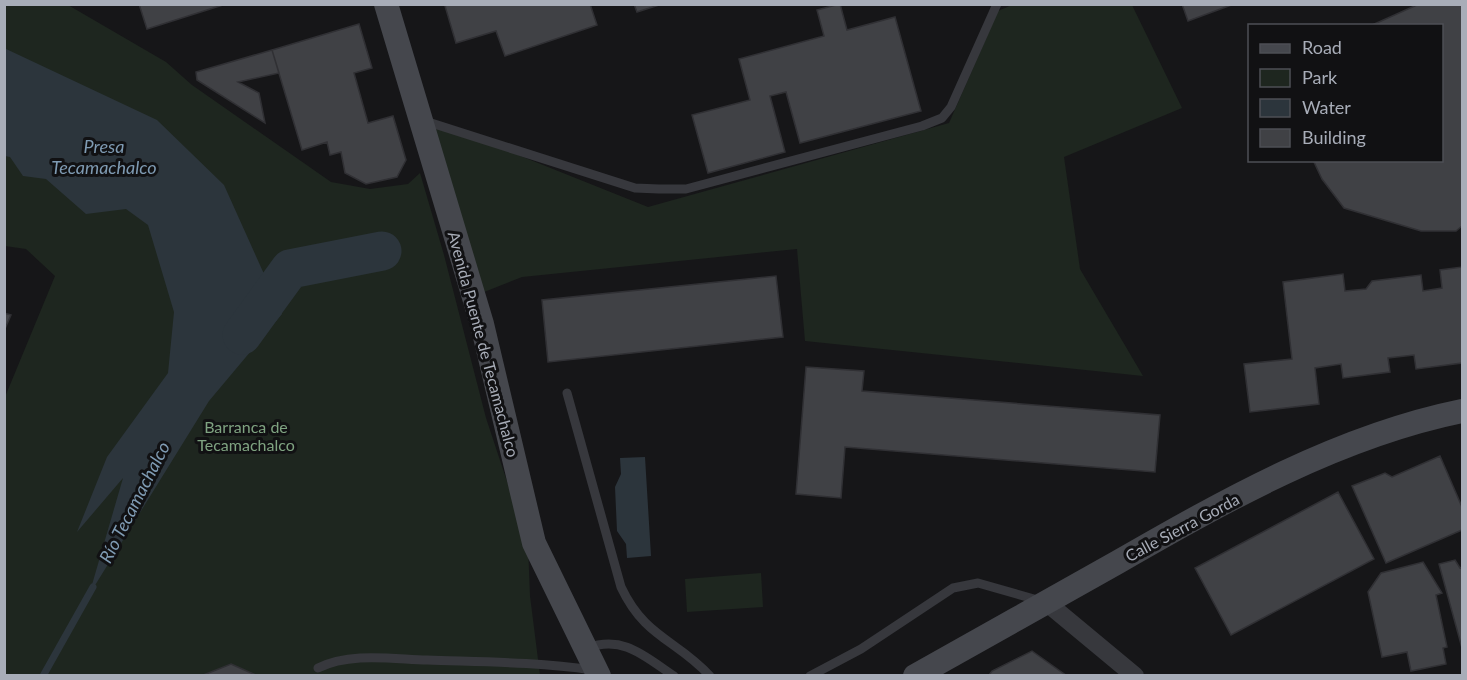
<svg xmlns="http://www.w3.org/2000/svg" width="1467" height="680" font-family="Lato,sans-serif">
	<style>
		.green { fill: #1e261f }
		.water { fill: #2c353c }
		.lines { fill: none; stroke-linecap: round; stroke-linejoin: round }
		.stream { stroke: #2c353c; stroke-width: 7 }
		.river { stroke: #2c353c; stroke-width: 39 }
		.building { fill: #404145; stroke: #303034; stroke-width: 1.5 }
		.lane { stroke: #37383d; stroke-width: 9 }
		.street { stroke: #37383d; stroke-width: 18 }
		.secondary { stroke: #45474d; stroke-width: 24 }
		.labels { text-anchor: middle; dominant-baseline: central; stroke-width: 6; stroke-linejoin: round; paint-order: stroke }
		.street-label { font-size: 16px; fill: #a8adb8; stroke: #111113 }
		.park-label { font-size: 16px; fill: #7fa381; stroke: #111113 }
		.water-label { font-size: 18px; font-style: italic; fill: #7f9bb3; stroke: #111113 }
	</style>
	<rect width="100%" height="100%" fill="#161618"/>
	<!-- green -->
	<path class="green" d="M5,5H68L166,62L192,85L331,182L370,189L408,184L420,173L444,255L486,418L528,545L530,596L540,675L257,676L232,672L224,676L5,675V397L55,276L26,249L5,246Z
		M1012,5H1132L1182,108L1064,157L1080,269L1143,376L805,341L797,249L522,277L469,298L416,114L648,207L949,123L998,11Z
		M761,573L763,607L687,612L685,579Z"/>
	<!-- water -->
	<path class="water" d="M4,48L157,120L224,185L282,314L209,401L89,595L123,478L77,532L107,457L168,373L174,312L148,225L126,209L86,214L46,179L23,176L10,157L5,156Z
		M645,457L651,556L627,558L626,544L617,531L615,487L621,474L620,458Z"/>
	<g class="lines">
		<!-- stream -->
		<path class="stream" d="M43,676L93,587"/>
		<!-- river -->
		<path class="river" d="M242,335L290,269L382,251"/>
	</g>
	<!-- building -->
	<path class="building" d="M139,4H226L147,29Z
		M449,4H590L597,25L505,56L496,31L456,43L445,6Z
		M634,4H662L637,12Z
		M840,4L847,30L895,17L921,111L800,143L786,92L770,96L785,152L708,173L692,115L750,100L739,59L824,36L817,10Z
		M1182,4H1234L1188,21Z
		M1419,4H1462V226L1456,231H1421L1344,208L1322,179L1313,160H1442V26H1370Z
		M359,24L372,68L354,73L368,123L393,116L406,160L397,177L366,184L345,173L341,152L330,155L327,142L302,150L272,50Z
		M272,50L279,73L238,82L259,93L265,123L197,80L196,72Z
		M1462,267V363L1416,369L1414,355L1388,358L1390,372L1343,378L1341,364L1315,368L1319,404L1250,412L1244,364L1292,359L1283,282L1343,274L1345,291L1366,289L1372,281L1421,275L1423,291L1442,288L1440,270Z
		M776,276L783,337L548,362L542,300Z
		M4,313L11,315L4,331Z
		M806,367L864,371L862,391L1160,415L1155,472L845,447L841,498L796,494Z
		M1440,456L1462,507V530L1386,563L1352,486L1385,473L1392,477Z
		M1338,492L1374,559L1231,635L1195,568Z
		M1455,560L1460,568L1462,567V648L1439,564Z
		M1423,562L1442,593L1436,595L1447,647L1443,648L1446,664L1411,671L1407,652L1382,657L1368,592L1381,573Z
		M1032,651L1067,676L989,675L992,671Z
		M231,664L258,676H201Z"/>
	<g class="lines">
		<!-- lane -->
		<path class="lane" d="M425,121L635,188L659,189H686L922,126L942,118L951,107L997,4
			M567,393L621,587C645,638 676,639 710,676
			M587,648C624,635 644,656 674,676
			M318,668C350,652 392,659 427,660C482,662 538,662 592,670
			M810,676L861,649L953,588L978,583L1041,601"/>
		<!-- street -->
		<path class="street" d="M1046,602L1135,676"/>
		<!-- secondary -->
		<path class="secondary" d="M386,4L482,324L534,543L599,676
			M915,676C983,638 1050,600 1118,562C1226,500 1339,436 1462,411"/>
	</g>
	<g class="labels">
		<!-- street labels -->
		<g class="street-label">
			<text transform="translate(484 344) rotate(75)">Avenida Puente de Tecamachalco</text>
			<text transform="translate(1182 527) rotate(-28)">Calle Sierra Gorda</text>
		</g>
		<!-- park labels -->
		<g class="park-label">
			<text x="246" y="426">Barranca de<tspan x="246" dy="18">Tecamachalco</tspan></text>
		</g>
		<!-- water labels -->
		<g class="water-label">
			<text x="104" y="146">Presa<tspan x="104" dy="21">Tecamachalco</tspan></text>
			<text transform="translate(134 502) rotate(-63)">Río Tecamachalco</text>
		</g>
	</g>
	<!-- border -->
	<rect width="1467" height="680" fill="none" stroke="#a8adb8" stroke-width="12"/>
	<!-- legend -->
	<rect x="1248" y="24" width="195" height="138" fill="#111113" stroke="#4d4f55" stroke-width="1.5"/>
	<rect x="1260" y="44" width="30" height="9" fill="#45474d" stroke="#4d4f55" stroke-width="1.5"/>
	<text x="1302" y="54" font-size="18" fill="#a8adb8">Road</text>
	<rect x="1260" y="69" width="30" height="18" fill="#1e261f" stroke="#4d4f55" stroke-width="1.5"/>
	<text x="1302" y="84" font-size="18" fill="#a8adb8">Park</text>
	<rect x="1260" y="99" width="30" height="18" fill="#2c353c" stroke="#4d4f55" stroke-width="1.5"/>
	<text x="1302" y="114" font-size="18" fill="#a8adb8">Water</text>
	<rect x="1260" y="129" width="30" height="18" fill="#404145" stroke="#4d4f55" stroke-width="1.5"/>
	<text x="1302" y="144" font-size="18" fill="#a8adb8">Building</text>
</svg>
